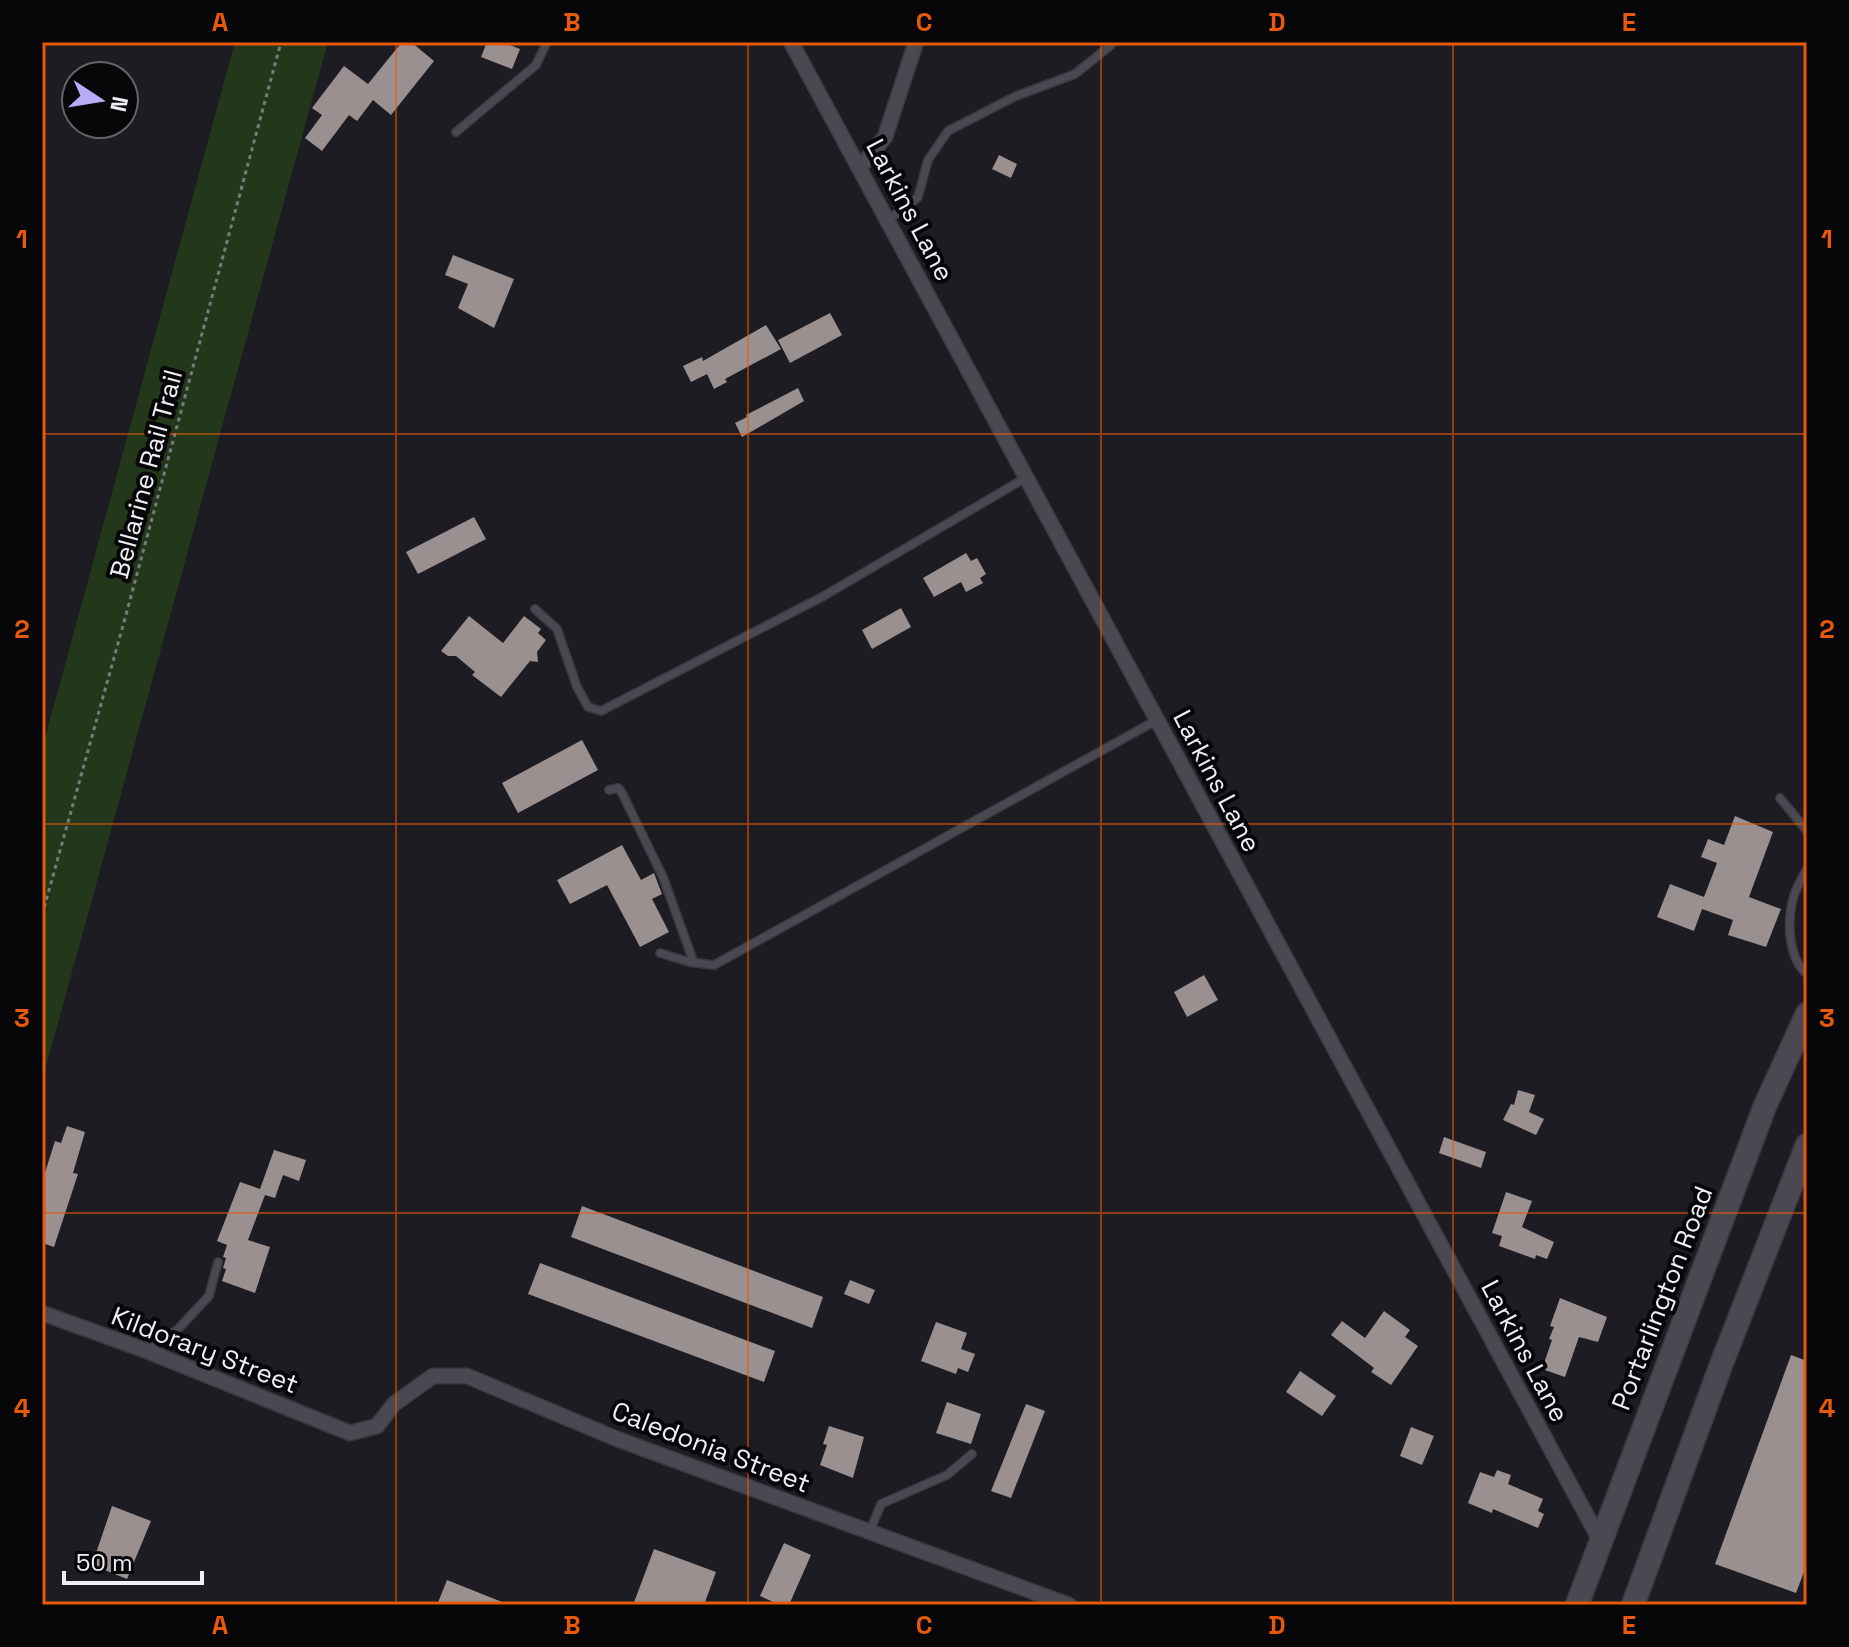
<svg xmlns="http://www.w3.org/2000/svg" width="1849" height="1647" font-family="'Space Grotesk',sans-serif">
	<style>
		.green { fill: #23381b }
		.building { fill: #9a908f }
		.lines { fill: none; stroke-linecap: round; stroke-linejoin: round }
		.service-casing { stroke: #3a3a3f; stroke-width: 10 }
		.minor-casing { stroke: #3a3a3f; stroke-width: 17 }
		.secondary-casing { stroke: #3a3a3f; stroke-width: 25 }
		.path { stroke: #7a797f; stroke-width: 3; stroke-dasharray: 4 4; stroke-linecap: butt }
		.service { stroke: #4a4951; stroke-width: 7 }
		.minor { stroke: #4a4951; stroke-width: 14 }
		.secondary { stroke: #4a4951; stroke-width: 22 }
		.grid { fill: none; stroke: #e8590c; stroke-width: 2; stroke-opacity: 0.55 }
		.labels { text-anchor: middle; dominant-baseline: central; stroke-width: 8; stroke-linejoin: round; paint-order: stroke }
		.street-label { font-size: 26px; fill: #f0eff4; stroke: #070709 }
		.neatline { fill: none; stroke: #e8590c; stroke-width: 3 }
		.grid-label { font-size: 26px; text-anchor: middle; font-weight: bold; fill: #e8590c }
	</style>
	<rect width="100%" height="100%" fill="#1d1c23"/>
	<!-- green -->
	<path class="green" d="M235,42H328L42,1081V749Z"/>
	<!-- building -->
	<path class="building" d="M402,42H411L434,61L391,115L373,100L357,121L349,115L322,151L305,138L322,115L312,108L344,66L368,84Z
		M487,42H502L520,49L512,69L481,57Z
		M999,155L1017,164L1011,178L992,169Z
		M453,255L514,279L494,328L458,308L468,284L445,275Z
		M830,313L842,335L790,363L778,340Z
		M766,325L781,349L725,379L727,382L714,389L707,374L691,382L683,366L702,357L703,361Z
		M798,388L804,401L742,437L735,423L747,417L746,415Z
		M474,517L486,539L418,574L406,552Z
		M966,553L971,561L977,558L986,574L980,578L983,583L966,592L961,582L934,597L923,578Z
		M901,608L911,627L872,649L862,630Z
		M469,616L503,643L524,616L541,629L538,633L546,640L537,652L538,662L530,661L501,697L472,675L475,672L456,656H448L441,651Z
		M582,740L598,770L518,813L502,783Z
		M1735,816L1773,832L1749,897L1781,909L1766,947L1728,935L1733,920L1702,909L1694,931L1657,917L1670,884L1704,897L1717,863L1701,857L1708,839L1724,845Z
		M622,845L641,880L654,873L662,894L652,899L669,932L640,947L607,885L570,904L557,880Z
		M1204,975L1218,1000L1187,1017L1174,992Z
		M1518,1090L1535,1095L1529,1112L1544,1119L1536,1135L1503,1120L1511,1104L1514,1105Z
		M67,1126L85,1132L73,1173L78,1174L54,1247L42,1243V1182L55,1141L61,1143Z
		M1444,1137L1486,1152L1481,1168L1439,1153Z
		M274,1150L306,1160L299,1181L283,1175L275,1198L265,1195L248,1240L270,1247L255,1293L222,1281L226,1269L223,1268L226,1258L223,1257L227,1245L217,1241L240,1182L260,1189Z
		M1506,1192L1532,1201L1522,1227L1554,1242L1547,1259L1536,1255L1535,1259L1499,1246L1502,1236L1492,1233Z
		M582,1206L823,1297L812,1328L571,1237Z
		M540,1263L775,1351L764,1382L528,1294Z
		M850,1280L875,1290L869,1304L844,1294Z
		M1560,1298L1607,1317L1598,1342L1579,1337L1565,1377L1542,1369L1552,1340L1549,1339L1554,1327L1550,1326Z
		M1384,1311L1410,1330L1405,1337L1418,1346L1391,1385L1371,1372L1374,1368L1331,1335L1342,1321L1365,1338Z
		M936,1322L967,1333L961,1349L975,1354L968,1372L958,1368L956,1374L921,1361Z
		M1791,1355L1807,1361V1564L1796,1593L1715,1564Z
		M1300,1371L1336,1396L1322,1416L1286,1392Z
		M947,1402L981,1414L971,1444L936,1433Z
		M1026,1404L1045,1411L1011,1498L991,1491Z
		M829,1426L864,1437L853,1478L820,1465L827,1445L823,1444Z
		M1411,1427L1434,1436L1422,1465L1400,1456Z
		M1497,1470L1511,1475L1508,1484L1543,1499L1538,1511L1544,1514L1538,1528L1493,1509L1492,1513L1468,1503L1480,1472L1494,1477Z
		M112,1506L151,1521L127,1579L92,1565Z
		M784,1543L811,1555L789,1605H780L760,1596Z
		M654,1549L716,1572L704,1605H633Z
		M447,1580L507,1604V1605H437Z"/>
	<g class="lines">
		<defs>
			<path id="service" d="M456,132L536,65L547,42
				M888,218L904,210L918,197L928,160L948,131L1016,96L1075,74L1111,45
				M535,609L557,629L577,687L588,707L601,711L822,597L1027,477
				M609,790L618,788L621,791L663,877L694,963
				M1780,798L1807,831
				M1807,869C1802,878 1795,889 1793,899C1787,921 1788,958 1807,974
				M660,953L689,962L714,965L1157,720
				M148,1350L178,1329L209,1296L218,1262
				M870,1531L881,1504L947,1475L972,1454"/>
			<path id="minor" d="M791,42L1601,1542
				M860,167L885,137L916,42
				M42,1313L147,1351L350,1433L377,1426L394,1404L433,1376H467L617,1439L1069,1605"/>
			<path id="secondary" d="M1577,1605L1765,1106L1807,1014
				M1633,1605L1721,1365L1807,1145"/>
		</defs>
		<!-- service casing -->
		<use href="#service" class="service-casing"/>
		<!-- minor casing -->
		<use href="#minor" class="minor-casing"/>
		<!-- secondary casing -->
		<use href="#secondary" class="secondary-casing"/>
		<!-- path -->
		<path class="path" d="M42,915L124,622L281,42"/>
		<!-- service -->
		<use href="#service" class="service"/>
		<!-- minor -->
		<use href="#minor" class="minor"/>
		<!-- secondary -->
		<use href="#secondary" class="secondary"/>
	</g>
	<!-- grid -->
	<path class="grid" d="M396,42V1605M748,42V1605M1101,42V1605M1453,42V1605M42,434H1807M42,824H1807M42,1213H1807"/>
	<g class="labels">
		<!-- street labels -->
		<g class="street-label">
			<text transform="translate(910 210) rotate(62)">Larkins Lane</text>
			<text transform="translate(146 474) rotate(-75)">Bellarine Rail Trail</text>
			<text transform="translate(1217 781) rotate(62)">Larkins Lane</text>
			<text transform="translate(1662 1298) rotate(-69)">Portarlington Road</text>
			<text transform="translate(205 1350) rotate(21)">Kildorary Street</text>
			<text transform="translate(1525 1351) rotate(62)">Larkins Lane</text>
			<text transform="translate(711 1447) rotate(21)">Caledonia Street</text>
		</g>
	</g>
	<!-- border -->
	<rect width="1849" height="1647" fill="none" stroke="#070709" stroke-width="88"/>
	<!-- north arrow -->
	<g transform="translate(100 100) rotate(102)"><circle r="38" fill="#070709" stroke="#646467" stroke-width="2"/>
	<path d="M0-6L14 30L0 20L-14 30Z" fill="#b6acf8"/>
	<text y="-12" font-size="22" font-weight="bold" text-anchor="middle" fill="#f0eff4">N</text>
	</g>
	<!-- scale -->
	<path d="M64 1571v12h138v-12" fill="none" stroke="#f0eff4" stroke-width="4"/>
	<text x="76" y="1571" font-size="24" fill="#f0eff4" stroke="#070709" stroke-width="6" paint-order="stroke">50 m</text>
	<rect x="44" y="44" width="1761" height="1559" class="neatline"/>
	<g class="grid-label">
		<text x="220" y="31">A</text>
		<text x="572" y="31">B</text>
		<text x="924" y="31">C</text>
		<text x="1277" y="31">D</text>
		<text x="1629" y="31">E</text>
		<text x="22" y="248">1</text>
		<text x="1827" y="248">1</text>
		<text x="22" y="638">2</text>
		<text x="1827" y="638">2</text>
		<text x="22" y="1027">3</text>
		<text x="1827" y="1027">3</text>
		<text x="22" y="1417">4</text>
		<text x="1827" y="1417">4</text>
		<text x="220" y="1634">A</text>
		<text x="572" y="1634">B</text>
		<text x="924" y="1634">C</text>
		<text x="1277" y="1634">D</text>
		<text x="1629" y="1634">E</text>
	</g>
</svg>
